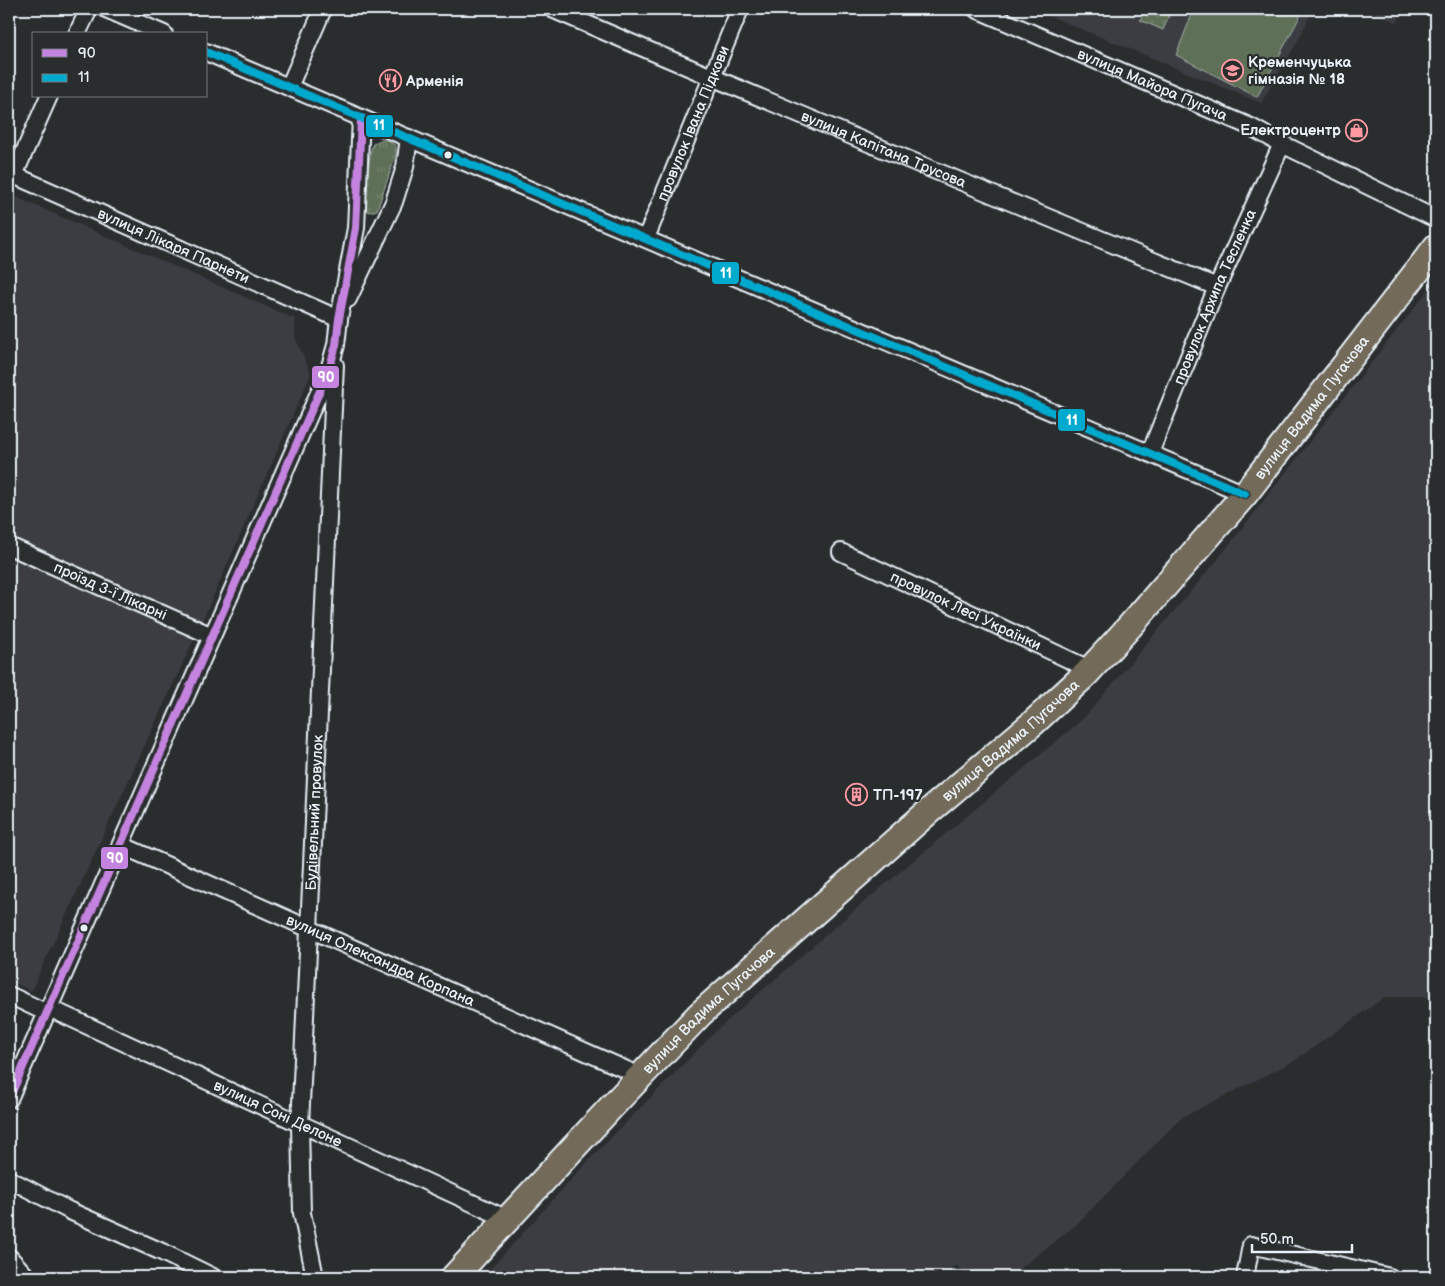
<svg xmlns="http://www.w3.org/2000/svg" width="1445" height="1286" font-family="'Balsamiq Sans',sans-serif">
	<style>
		.built { fill: #3a3c42 }
		.grass { fill: url(#grass-tufts); stroke: #a4b0a8 }
		.park { fill: url(#park-dots); stroke: #a4b0a8 }
		.pitch { fill: #5f7059; stroke: #a4b0a8 }
		.lines { fill: none; stroke-linecap: round; stroke-linejoin: round }
		.street-casing { stroke: #e8f1f8; stroke-width: 20 }
		.primary-casing { stroke: #e8f1f8; stroke-width: 29 }
		.street { stroke: #2a2d2e; stroke-width: 16 }
		.primary { stroke: #736b5a; stroke-width: 25 }
		.bus-1-casing { stroke: #2a2d2e; stroke-width: 11 }
		.bus-2-casing { stroke: #2a2d2e; stroke-width: 11 }
		.bus-1 { stroke: #c483df; stroke-width: 8 }
		.bus-2 { stroke: #00a9ce; stroke-width: 8 }
		.bus-dot { fill: #e8f1f8; stroke: #2a2d2e; stroke-width: 2 }
		.labels { text-anchor: middle; dominant-baseline: central; stroke-width: 4.5; stroke-linejoin: round; paint-order: stroke }
		.poi-label { font-size: 15px; font-weight: bold; fill: #e8f1f8; stroke: #2a2d2e; text-anchor: start }
		.street-label { font-size: 15px; fill: #e8f1f8; stroke: #2a2d2e }
		.line-badge { stroke: #2a2d2e; stroke-width: 2 }
		.badge-label { font-size: 14px; text-anchor: middle; font-weight: bold; fill: #fff }
	</style>
	<defs>
		<pattern id="grass-tufts" width="24" height="20" patternUnits="userSpaceOnUse" patternTransform="scale(1.25)"><rect width="24" height="20" fill="#5f7059"/><path d="M3 7l-1-3M5 7V3M7 7l1-3M15 17l-1-3M17 17v-4M19 17l1-3" fill="none" stroke="#768572"/></pattern>
		<pattern id="park-dots" width="8" height="8" patternUnits="userSpaceOnUse" patternTransform="scale(1.25)"><rect width="8" height="8" fill="#5f7059"/><path d="M2 2h.1M6 6h.1" fill="none" stroke="#768572" stroke-width="1.8" stroke-linecap="round"/></pattern>
	</defs>
	<rect width="100%" height="100%" fill="#2a2d2e"/>
	<filter id="ink" filterUnits="userSpaceOnUse"><feTurbulence type="fractalNoise" baseFrequency=".02" numOctaves="2"/><feDisplacementMap in="SourceGraphic" scale="10" xChannelSelector="R" yChannelSelector="G"/><feConvolveMatrix kernelMatrix="1 2 1 2 8 2 1 2 1" color-interpolation-filters="sRGB"/></filter>
	<g filter="url(#ink)">
		<!-- built -->
		<path class="built" d="M1033,9H1313L1299,39L1261,103Z
			M1364,9H1400L1398,23Z
			M9,194L295,319V337L311,374L201,624L31,991L9,980Z
			M1436,280V997H1385L1294,1061L1181,1118L1075,1226L1009,1277H967L957,1266L939,1271L933,1277H483L590,1159L719,1028L851,913L1084,718L1218,559Z"/>
		<!-- grass -->
		<path class="grass" d="M380,140H388L396,146V155L377,210L370,212L366,210L365,206L370,154L373,144Z"/>
		<!-- park -->
		<path class="park" d="M1145,9H1172L1163,30L1140,20Z"/>
		<!-- pitch -->
		<path class="pitch" d="M1194,9H1304L1257,97L1176,55Z"/>
		<g class="lines">
			<defs>
				<g id="street">
					<path d="M106,9L164,34"/>
					<path id="s1" d="M552,9C773,104 995,196 1217,287"/>
					<path id="s2" d="M976,9L1251,127L1282,144L1436,219"/>
					<path d="M77,34L89,9"/>
					<path d="M206,52L1245,494"/>
					<path d="M289,87L323,9"/>
					<path id="s3" d="M9,173L339,319"/>
					<path d="M14,175L49,96"/>
					<path id="s4" d="M646,238L740,9"/>
					<path d="M348,299L394,202L405,167L409,138"/>
					<path id="s5" d="M1150,453L1217,287L1282,144"/>
					<path id="s6" d="M9,546L212,636"/>
					<path id="s7" d="M841,552L1091,670"/>
					<path id="s8" d="M121,845L640,1076"/>
					<path d="M9,995L47,1013"/>
					<path id="s9" d="M49,1008L507,1219"/>
					<path d="M9,1099L329,370L336,345L339,319L356,228L361,118"/>
					<path d="M9,1179L70,1211L162,1252L213,1277"/>
					<path d="M9,1257L27,1277"/>
					<path id="s10" d="M315,1277L302,1213L300,1125L335,365"/>
					<path d="M1245,1277L1251,1245L1390,1277"/>
				</g>
				<g id="primary">
					<path id="s11" d="M454,1277L613,1105L700,1014L928,812L1033,723L1086,674L1130,626L1245,494L1436,247"/>
				</g>
			</defs>
			<!-- street casing -->
			<use href="#street" class="street-casing"/>
			<!-- primary casing -->
			<use href="#primary" class="primary-casing"/>
			<!-- street -->
			<use href="#street" class="street"/>
			<!-- primary -->
			<use href="#primary" class="primary"/>
			<defs>
				<path id="bus-1" d="M9,1099L329,370L336,345L339,319L356,228L361,118"/>
				<path id="bus-2" d="M206,52L1245,494"/>
			</defs>
			<!-- bus-1 casing -->
			<use href="#bus-1" class="bus-1-casing"/>
			<!-- bus-2 casing -->
			<use href="#bus-2" class="bus-2-casing"/>
			<!-- bus-1 -->
			<use href="#bus-1" class="bus-1"/>
			<!-- bus-2 -->
			<use href="#bus-2" class="bus-2"/>
		</g>
	</g>
	<!-- icons -->
	<defs>
		<symbol id="school-ring" viewBox="-11 -11 22 22"><circle r="9.5" fill="#2a2d2e" stroke="#ff9aa2" stroke-width="1.5"/><path d="M0-5L7-2L0 1L-7-2ZM-4 1L0 2.5L4 1V4Q0 6-4 4Z" fill="#ff9aa2"/></symbol>
		<symbol id="restaurant-ring" viewBox="-11 -11 22 22"><circle r="9.5" fill="#2a2d2e" stroke="#ff9aa2" stroke-width="1.5"/><path d="M-5-6h1v4h1v-4h1v4h1v-4h1v5L-1.5 .5V6h-2V.5L-5-1ZM5-6V6H3V1.5H1.5Q1.5-4 5-6Z" fill="#ff9aa2"/></symbol>
		<symbol id="shop-ring" viewBox="-11 -11 22 22"><circle r="9.5" fill="#2a2d2e" stroke="#ff9aa2" stroke-width="1.5"/><path d="M-5-2.5h2.3a2.7 3.5 0 0 1 5.4 0H5L5.5 6h-11ZM-1.5-2.5h3a1.5 2.3 0 0 0-3 0Z" fill="#ff9aa2"/></symbol>
		<symbol id="building-ring" viewBox="-11 -11 22 22"><circle r="9.5" fill="#2a2d2e" stroke="#ff9aa2" stroke-width="1.5"/><path d="M-4-6H4V6H1V3H-1V6H-4ZM-2.5-4.3h1.7v1.8h-1.7ZM.8-4.3h1.7v1.8H.8ZM-2.5-1h1.7V.8h-1.7ZM.8-1h1.7V.8H.8Z" fill="#ff9aa2"/></symbol>
	</defs>
	<g fill-rule="evenodd">
		<use href="#school-ring" x="1220" y="58" width="25" height="25"/>
		<use href="#restaurant-ring" x="378" y="68" width="25" height="25"/>
		<use href="#shop-ring" x="1344" y="118" width="25" height="25"/>
		<use href="#building-ring" x="844" y="782" width="25" height="25"/>
	</g>
	<!-- markers -->
	<g class="bus-dot">
		<circle cx="448" cy="155" r="4.5"/>
		<circle cx="84" cy="928" r="4.5"/>
	</g>
	<g class="labels">
		<!-- poi labels -->
		<g class="poi-label">
			<text x="1248" y="62">Кременчуцька<tspan x="1248" dy="17">гімназія № 18</tspan></text>
			<text x="406" y="81">Арменія</text>
			<text x="1341" y="130" text-anchor="end">Електроцентр</text>
			<text x="873" y="795">ТП-197</text>
		</g>
		<!-- street labels -->
		<g class="street-label">
			<text stroke="none"><textPath href="#s2" startOffset="192">вулиця Майора Пугача</textPath></text>
			<text stroke="none"><textPath href="#s4" startOffset="124">провулок Івана Підкови</textPath></text>
			<text stroke="none"><textPath href="#s1" startOffset="360">вулиця Капітана Трусова</textPath></text>
			<text stroke="none"><textPath href="#s3" startOffset="180">вулиця Лікаря Парнети</textPath></text>
			<text stroke="none"><textPath href="#s5" startOffset="169">провулок Архипа Тесленка</textPath></text>
			<text stroke="none"><textPath href="#s11" startOffset="1224">вулиця Вадима Пугачова</textPath></text>
			<text stroke="none"><textPath href="#s6" startOffset="111">проїзд 3-ї Лікарні</textPath></text>
			<text stroke="none"><textPath href="#s7" startOffset="138">провулок Лесі Українки</textPath></text>
			<text stroke="none"><textPath href="#s11" startOffset="774">вулиця Вадима Пугачова</textPath></text>
			<text stroke="none"><textPath href="#s10" startOffset="466">Будівельний провулок</textPath></text>
			<text stroke="none"><textPath href="#s8" startOffset="284">вулиця Олександра Корпана</textPath></text>
			<text stroke="none"><textPath href="#s11" startOffset="369">вулиця Вадима Пугачова</textPath></text>
			<text stroke="none"><textPath href="#s9" startOffset="252">вулиця Соні Делоне</textPath></text>
		</g>
	</g>
	<g class="line-badge">
		<rect x="365" y="114" width="29" height="24" rx="5" fill="#00a9ce"/>
		<rect x="711" y="261" width="29" height="24" rx="5" fill="#00a9ce"/>
		<rect x="311" y="365" width="29" height="24" rx="5" fill="#c483df"/>
		<rect x="1057" y="408" width="29" height="24" rx="5" fill="#00a9ce"/>
		<rect x="100" y="846" width="29" height="24" rx="5" fill="#c483df"/>
	</g>
	<g class="badge-label">
		<text x="379" y="130">11</text>
		<text x="726" y="278">11</text>
		<text x="326" y="382">90</text>
		<text x="1072" y="425">11</text>
		<text x="115" y="863">90</text>
	</g>
	<!-- margin -->
	<rect width="1445" height="1286" fill="none" stroke="#2a2d2e" stroke-width="30"/>
	<rect x="15" y="15" width="1415" height="1256" fill="none" stroke="#e8f1f8" stroke-width="2" filter="url(#ink)"/>
	<!-- legend -->
	<rect x="32" y="32" width="175" height="65" fill="#2a2d2e" stroke="#767b7f"/>
	<rect x="42" y="49" width="25" height="8" fill="#c483df" stroke="#767b7f"/>
	<text x="78" y="58" font-size="15" fill="#e8f1f8">90</text>
	<rect x="42" y="74" width="25" height="8" fill="#00a9ce" stroke="#767b7f"/>
	<text x="78" y="82" font-size="15" fill="#e8f1f8">11</text>
	<!-- scale -->
	<path d="M1252 1244v8h100v-8" fill="none" stroke="#e8f1f8" stroke-width="2.5"/>
	<text x="1260" y="1244" font-size="15" fill="#e8f1f8" stroke="#2a2d2e" stroke-width="4" paint-order="stroke">50 m</text>
</svg>
